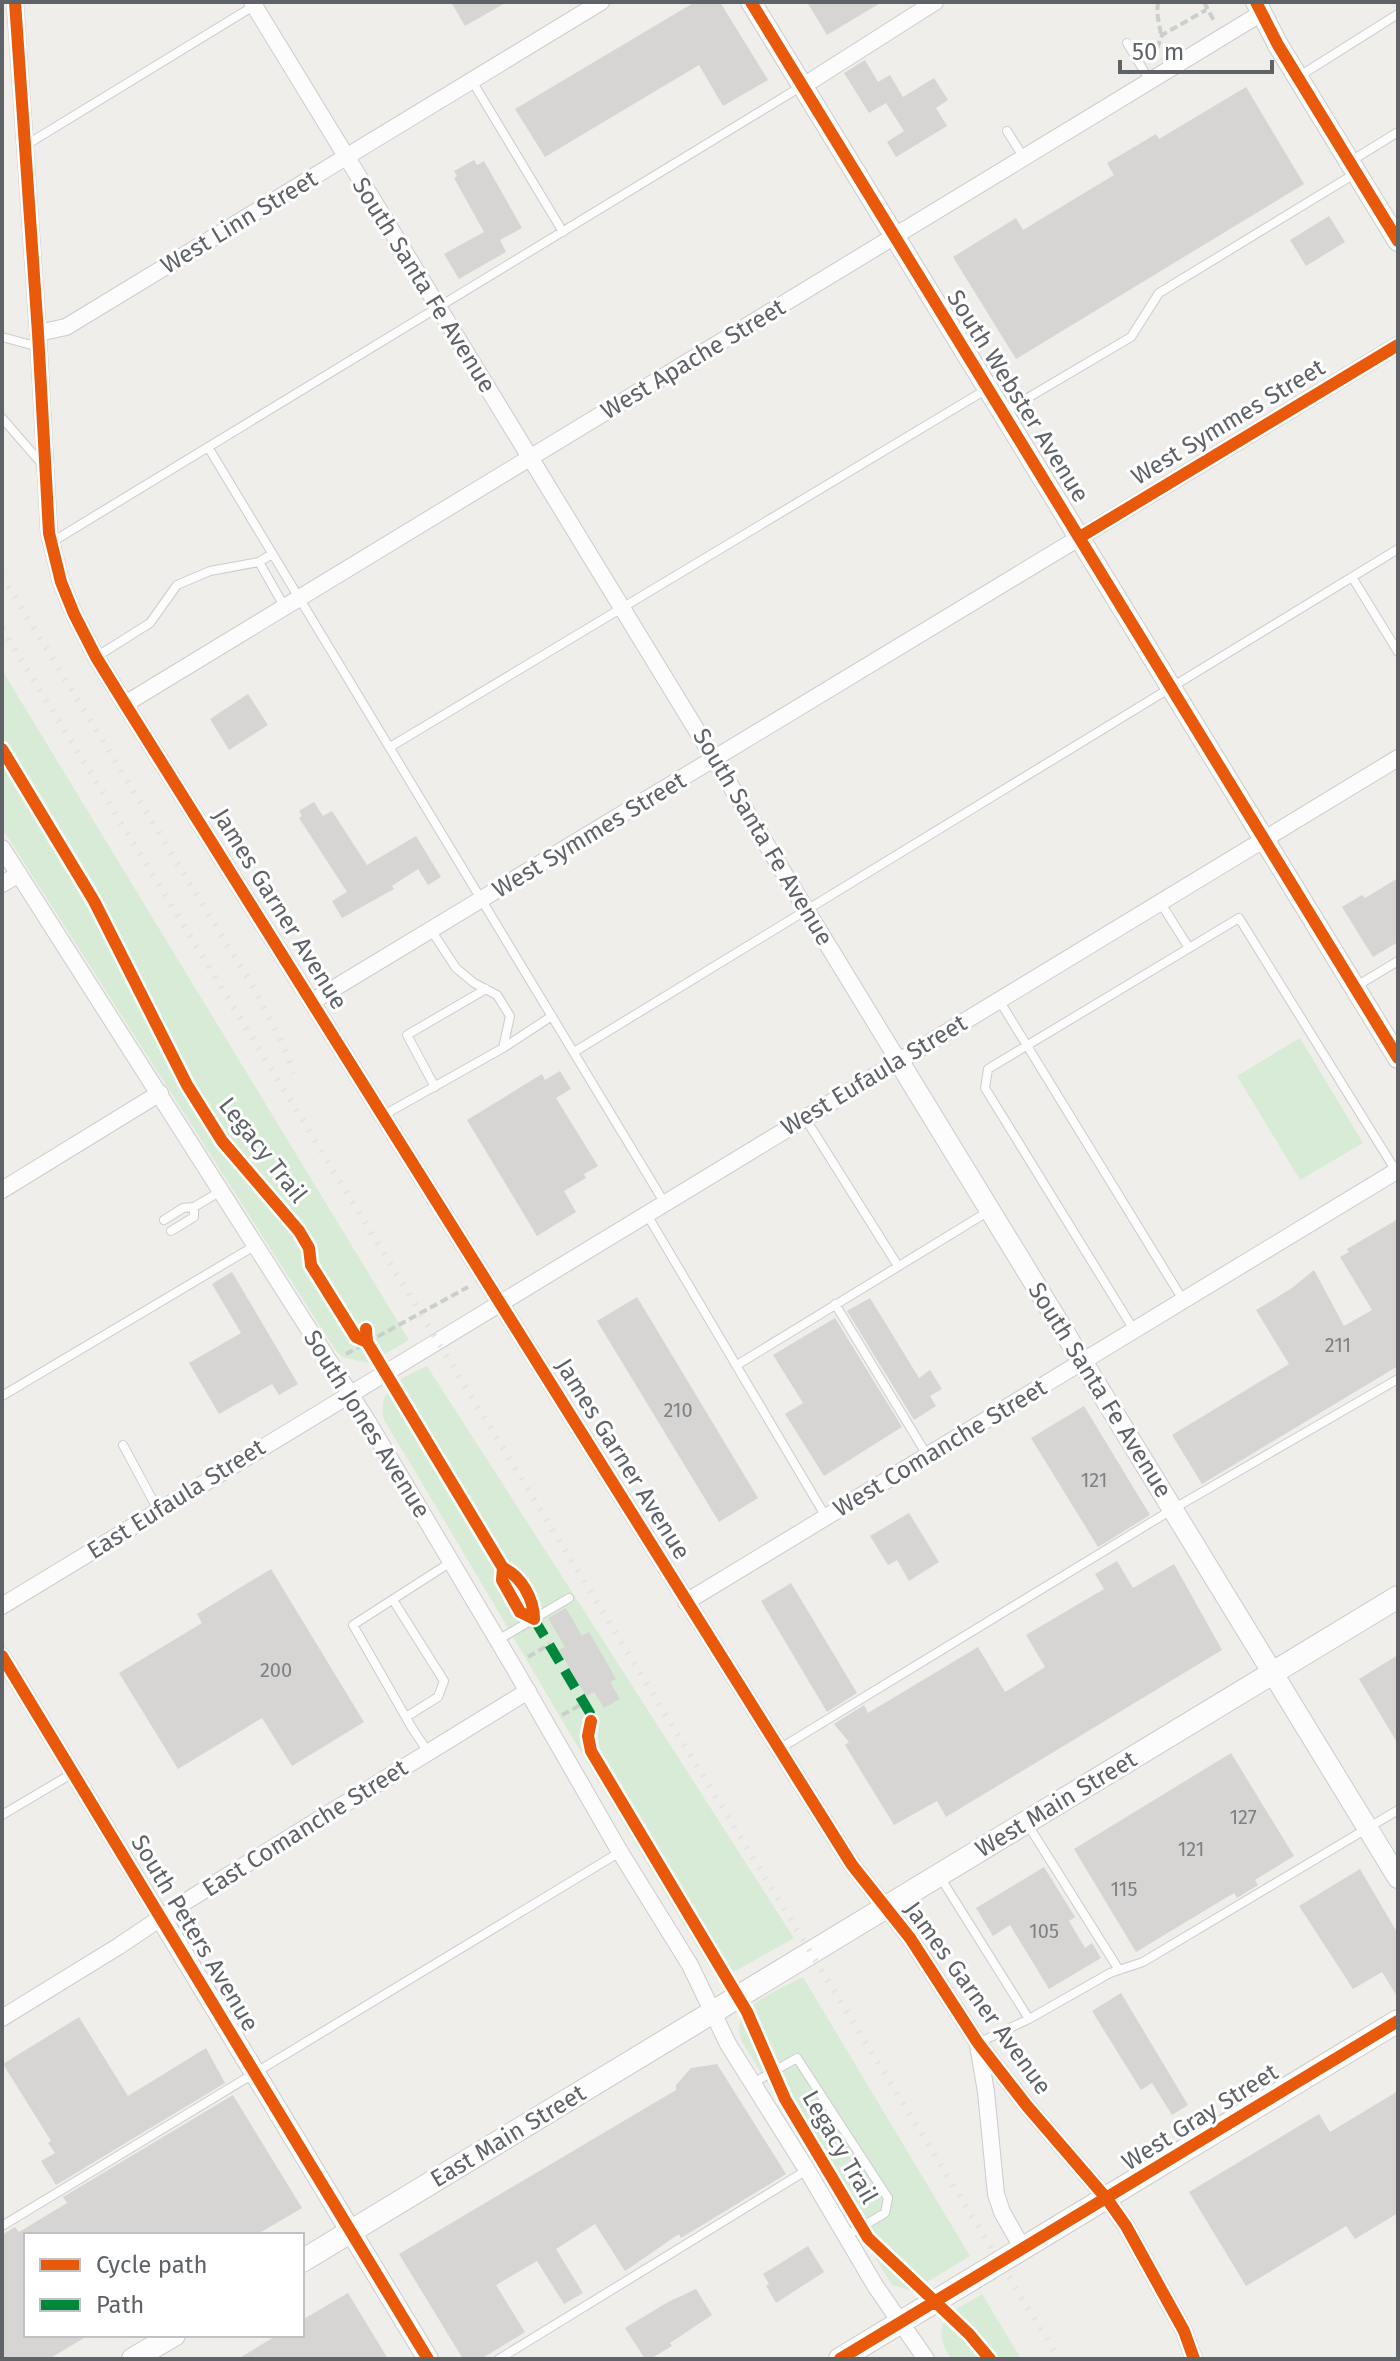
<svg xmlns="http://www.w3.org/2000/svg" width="1400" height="2361" font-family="'Fira Sans',sans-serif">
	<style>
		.green { fill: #d8ebd6 }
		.building { fill: #d6d5d3 }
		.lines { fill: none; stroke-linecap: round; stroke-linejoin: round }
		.service-casing { stroke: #cbcccc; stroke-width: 10 }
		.minor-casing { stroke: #cbcccc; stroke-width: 18 }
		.tertiary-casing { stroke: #cbcccc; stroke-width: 22 }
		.secondary-casing { stroke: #cacacb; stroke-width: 24 }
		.path { stroke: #cacfcc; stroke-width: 4; stroke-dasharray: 8 4; stroke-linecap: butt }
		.service { stroke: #fdfcfc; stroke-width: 8 }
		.minor { stroke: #fdfcfc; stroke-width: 16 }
		.tertiary { stroke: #fdfcfc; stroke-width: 20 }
		.secondary { stroke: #fdfcfc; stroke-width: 22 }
		.rail { stroke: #e4e4e4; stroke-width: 6; stroke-dasharray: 2 10; stroke-linecap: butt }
		.quiet { stroke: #00873e; stroke-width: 10; stroke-dasharray: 20 10; stroke-linecap: butt }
		.cycleway-casing { stroke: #fff; stroke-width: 17 }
		.cycleway { stroke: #e8590c; stroke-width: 12 }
		.labels { text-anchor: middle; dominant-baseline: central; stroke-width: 6; stroke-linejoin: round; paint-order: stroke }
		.number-label { font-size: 20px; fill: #7e8184 }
		.street-label { font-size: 24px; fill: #5f6368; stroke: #fff }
	</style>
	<rect width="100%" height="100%" fill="#efeeea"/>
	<!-- green -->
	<path class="green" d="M2,670L409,1340L369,1363L342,1357L334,1348L2,828Z
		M1300,1038L1363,1143L1300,1180L1237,1076Z
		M427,1366L794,1938L732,1973L716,1974L706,1962C597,1782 493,1600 384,1420C377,1386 401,1379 427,1366Z
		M803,1977L970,2256L912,2291L892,2285L742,2042C740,2035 738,2029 740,2022C747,2001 784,1988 803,1977Z
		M982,2294L1021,2359H951C927,2321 952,2312 982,2294Z"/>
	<!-- building -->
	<path class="building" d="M451,2H507L465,26Z
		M695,2H720L768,80L723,106L699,65L545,157L515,109Z
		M807,2H882L827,35Z
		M865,60L878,82L890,75L903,97L934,78L948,100L936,108L947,126L896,157L887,142L904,131L886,103L869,113L844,73Z
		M1246,87L1304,184L1016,359L953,257L1016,218L1023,230L1114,175L1107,163L1156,134L1159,139Z
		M474,160L477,165L484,161L522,228L500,240L506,252L459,279L444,254L484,232L454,178L457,176L454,171Z
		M1329,216L1345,242L1306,266L1290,240Z
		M248,694L268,725L229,750L210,719Z
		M314,802L323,816L332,811L367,865L416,836L441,877L428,885L418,869L392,886L394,889L342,918L332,901L347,892L299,818L302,816L299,811Z
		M1398,878V942L1373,957L1342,907L1362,895L1365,898Z
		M560,1071L571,1089L556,1098L598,1166L584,1174L586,1178L564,1191L576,1212L537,1236L467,1120L542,1074L545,1080Z
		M1398,1219V1366L1202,1484L1172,1435L1289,1364L1256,1310L1292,1288L1314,1270L1344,1326L1372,1310L1340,1257L1349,1252L1347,1249Z
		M232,1272L298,1384L279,1395L272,1384L219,1414L189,1363L241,1333L212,1284Z
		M637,1297L758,1498L719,1522L597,1321Z
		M870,1298L919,1378L930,1370L942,1389L930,1396L936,1406L914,1420L847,1311Z
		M835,1318L902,1427L824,1476L785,1414L803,1403L773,1355Z
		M1084,1406L1150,1515L1098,1547L1031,1438Z
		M909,1513L939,1562L909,1581L897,1560L888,1565L870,1536Z
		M1117,1561L1133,1588L1174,1564L1222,1650L946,1817L937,1801L894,1825L845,1745L849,1742L834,1724L864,1705L868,1713L978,1647L1005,1692L1045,1667L1026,1635L1104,1589L1095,1574Z
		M271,1569L364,1722L292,1766L262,1718L178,1769L119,1673L202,1623L197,1614Z
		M791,1583L857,1693L827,1712L761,1601Z
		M566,1608L582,1636L589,1632L616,1679L610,1682L620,1699L604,1708L594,1692L586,1696L559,1650L565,1647L548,1618Z
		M1398,1655V1744L1359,1679Z
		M1231,1753L1294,1856L1255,1880L1258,1885L1237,1898L1234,1893L1136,1952L1074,1849Z
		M1044,1867L1075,1917L1069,1921L1085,1948L1092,1943L1101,1958L1049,1989L1010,1925L993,1936L976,1908Z
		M1360,1869L1398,1934V1998L1382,1972L1353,1989L1299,1906Z
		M1121,1993L1188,2105L1172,2115L1152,2083L1141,2090L1092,2011Z
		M79,2017L128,2096L206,2048L225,2083L56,2185L41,2161L55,2153L48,2143L51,2141L3,2064Z
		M717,2064L786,2174L681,2238L679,2234L625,2271L595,2224L556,2249L583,2293L564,2304L537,2261L496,2285L525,2332L481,2359H463L399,2254L676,2090V2085L691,2068Z
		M1398,2091V2213L1355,2239L1346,2226L1246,2286L1189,2192L1319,2114L1330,2132Z
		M233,2095L302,2208L256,2235H26V2335H89L49,2359H2V2235L15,2227L19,2232L67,2203L63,2197Z
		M808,2246L824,2272L776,2303L766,2286L769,2284L763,2274Z
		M696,2289L712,2315L670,2343L672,2346L650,2359H645L625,2328L668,2302Z
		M348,2293L388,2359H238L277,2335H302V2320Z"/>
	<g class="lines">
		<defs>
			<path id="service" d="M1127,43L1150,81
				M1298,77L1398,14
				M472,81L563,232
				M1007,131L1024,158
				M26,145L257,4
				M1351,161L1398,132
				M2,337L39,347
				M1004,412L1131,337L1159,293L1356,173
				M2,418L42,464
				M208,447L664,1202
				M52,542L802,86
				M259,562L284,606
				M1352,577L1398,652
				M96,657L150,623L177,585L210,571L259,562L272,554
				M390,747L987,389
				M1160,902L1189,948
				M1355,987L1398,961
				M999,1000L1183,1300
				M503,1048L552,1016
				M574,1052L1398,549
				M435,1087L407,1035L486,989
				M382,1116L503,1048L510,1016L497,995L474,983L456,968L431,930
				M805,1118L898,1266
				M646,1213L826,1517
				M164,1220L183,1208L194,1207L221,1191
				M171,1231L194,1217V1207
				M835,1304L927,1455
				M1134,1330L985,1088L988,1069L1239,918L1396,1171
				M737,1365L989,1211
				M2,1396L256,1245
				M123,1445L158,1510
				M393,1600L444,1681L438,1697L406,1717
				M498,1640L569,1598
				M779,1749L1173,1509L1398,1379
				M428,1752L412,1728L353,1625L451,1562
				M2,1815L73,1773
				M1028,1825L1119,1970
				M940,1877L1029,2019
				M978,2043L1029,2019L1110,1973L1143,1962L1398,1810
				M753,2083L797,2058L888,2198L885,2213L846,2236
				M2,2226L620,1852
				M499,2359L807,2170"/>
			<path id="minor" d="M15,2L38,333L49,533L61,582L74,614L96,657L125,704L852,1865L910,1938L978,2043L1027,2106L1107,2199L1126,2226L1184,2331L1194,2359
				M252,2L898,1060
				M803,86L935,2
				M38,333L66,327L601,2
				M125,704L1260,14
				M2,848L368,1422L513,1666L620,1852L690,1965L728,2044L807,2170L876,2287L926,2359
				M2,884L19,874
				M313,1001L1398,345
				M2,1190L160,1093
				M686,1602L1398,1170
				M2,1606L1398,758
				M2,1656L161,1918
				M2,2018L119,1946L180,1905L528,1691
				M978,2045L986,2092L996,2194L1002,2212L1023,2249"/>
			<path id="tertiary" d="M751,2L1398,1058
				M1256,2L1278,45L1398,241
				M898,1060L1398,1878
				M161,1918L428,2359"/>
			<path id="secondary" d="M302,2261L1398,1597
				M133,2359L174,2335
				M840,2359L1398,2021"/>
		</defs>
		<!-- service casing -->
		<use href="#service" class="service-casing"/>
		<!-- minor casing -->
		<use href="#minor" class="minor-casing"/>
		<!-- tertiary casing -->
		<use href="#tertiary" class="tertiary-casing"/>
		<!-- secondary casing -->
		<use href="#secondary" class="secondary-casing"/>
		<!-- path -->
		<path class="path" d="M1158,2L1157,12L1161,35
			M1204,2L1214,21
			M1153,60L1162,35L1206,10
			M346,1354L468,1287
			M528,1657L550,1644
			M562,1715L584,1703"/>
		<!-- service -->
		<use href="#service" class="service"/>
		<!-- minor -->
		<use href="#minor" class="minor"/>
		<!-- tertiary -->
		<use href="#tertiary" class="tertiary"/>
		<!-- secondary -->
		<use href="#secondary" class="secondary"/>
		<!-- rail -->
		<path class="rail" d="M2,576L250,982L280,1038L294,1073
			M2,628L1059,2359"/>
		<!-- quiet -->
		<path class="quiet" d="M534,1619L590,1713L591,1721"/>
		<defs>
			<path id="cycleway" d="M15,2L38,333L49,533L61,582L74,614L96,657L125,704L852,1865L910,1938L978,2043L1027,2106L1107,2199L1126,2226L1184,2331L1194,2359
				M751,2L1398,1058
				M1256,2L1278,45L1398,241
				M1080,537L1398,345
				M2,749L94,901L187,1085L222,1141L299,1231L309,1248L311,1265L356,1337L367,1342
				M366,1329L367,1342L503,1568C521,1576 534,1599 534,1619L520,1612L502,1580L503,1568
				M2,1656L428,2359
				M591,1721L588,1736L591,1751L747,2012L785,2099L868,2238L969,2334L990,2359
				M840,2359L1398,2021"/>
		</defs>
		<!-- cycleway casing -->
		<use href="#cycleway" class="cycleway-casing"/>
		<!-- cycleway -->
		<use href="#cycleway" class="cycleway"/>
	</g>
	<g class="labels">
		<!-- number labels -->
		<g class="number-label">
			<text x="1338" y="1345">211</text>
			<text x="678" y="1410">210</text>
			<text x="1094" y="1480">121</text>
			<text x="276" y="1670">200</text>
			<text x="1243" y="1817">127</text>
			<text x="1191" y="1849">121</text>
			<text x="1124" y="1889">115</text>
			<text x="1044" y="1931">105</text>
		</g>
		<!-- street labels -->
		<g class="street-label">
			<text transform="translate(239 222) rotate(-31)">West Linn Street</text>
			<text transform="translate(424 285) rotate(58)">South Santa Fe Avenue</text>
			<text transform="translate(693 359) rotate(-31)">West Apache Street</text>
			<text transform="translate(1018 396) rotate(58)">South Webster Avenue</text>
			<text transform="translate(1228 422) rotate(-31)">West Symmes Street</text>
			<text transform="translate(589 835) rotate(-31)">West Symmes Street</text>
			<text transform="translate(763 837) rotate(59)">South Santa Fe Avenue</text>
			<text transform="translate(280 909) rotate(58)">James Garner Avenue</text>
			<text transform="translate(874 1075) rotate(-31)">West Eufaula Street</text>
			<text transform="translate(263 1150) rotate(52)">Legacy Trail</text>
			<text transform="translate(1100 1390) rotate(58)">South Santa Fe Avenue</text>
			<text transform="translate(367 1424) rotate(58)">South Jones Avenue</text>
			<text transform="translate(940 1448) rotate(-31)">West Comanche Street</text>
			<text transform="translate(623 1459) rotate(58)">James Garner Avenue</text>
			<text transform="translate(176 1499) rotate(-32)">East Eufaula Street</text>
			<text transform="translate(1056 1804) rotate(-31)">West Main Street</text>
			<text transform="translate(305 1828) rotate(-32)">East Comanche Street</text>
			<text transform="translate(195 1933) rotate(59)">South Peters Avenue</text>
			<text transform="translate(978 1998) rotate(54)">James Garner Avenue</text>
			<text transform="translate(1200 2117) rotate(-32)">West Gray Street</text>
			<text transform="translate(508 2136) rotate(-31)">East Main Street</text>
			<text transform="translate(840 2147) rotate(60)">Legacy Trail</text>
		</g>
	</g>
	<!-- border -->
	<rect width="1400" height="2361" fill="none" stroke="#5f6368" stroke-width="8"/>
	<!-- legend -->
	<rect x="24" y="2233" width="280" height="104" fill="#ffffff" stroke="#bfc1c3" stroke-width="2"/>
	<rect x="40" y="2259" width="40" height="12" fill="#e8590c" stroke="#bfc1c3" stroke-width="2"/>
	<text x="96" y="2273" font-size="24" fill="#5f6368">Cycle path</text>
	<rect x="40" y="2299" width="40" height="12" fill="#00873e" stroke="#bfc1c3" stroke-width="2"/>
	<text x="96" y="2313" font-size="24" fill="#5f6368">Path</text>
	<!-- scale -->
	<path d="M1120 60v12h152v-12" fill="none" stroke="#5f6368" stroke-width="4"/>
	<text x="1132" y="60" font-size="24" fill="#5f6368" stroke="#ffffff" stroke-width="6" paint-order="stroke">50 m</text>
</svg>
